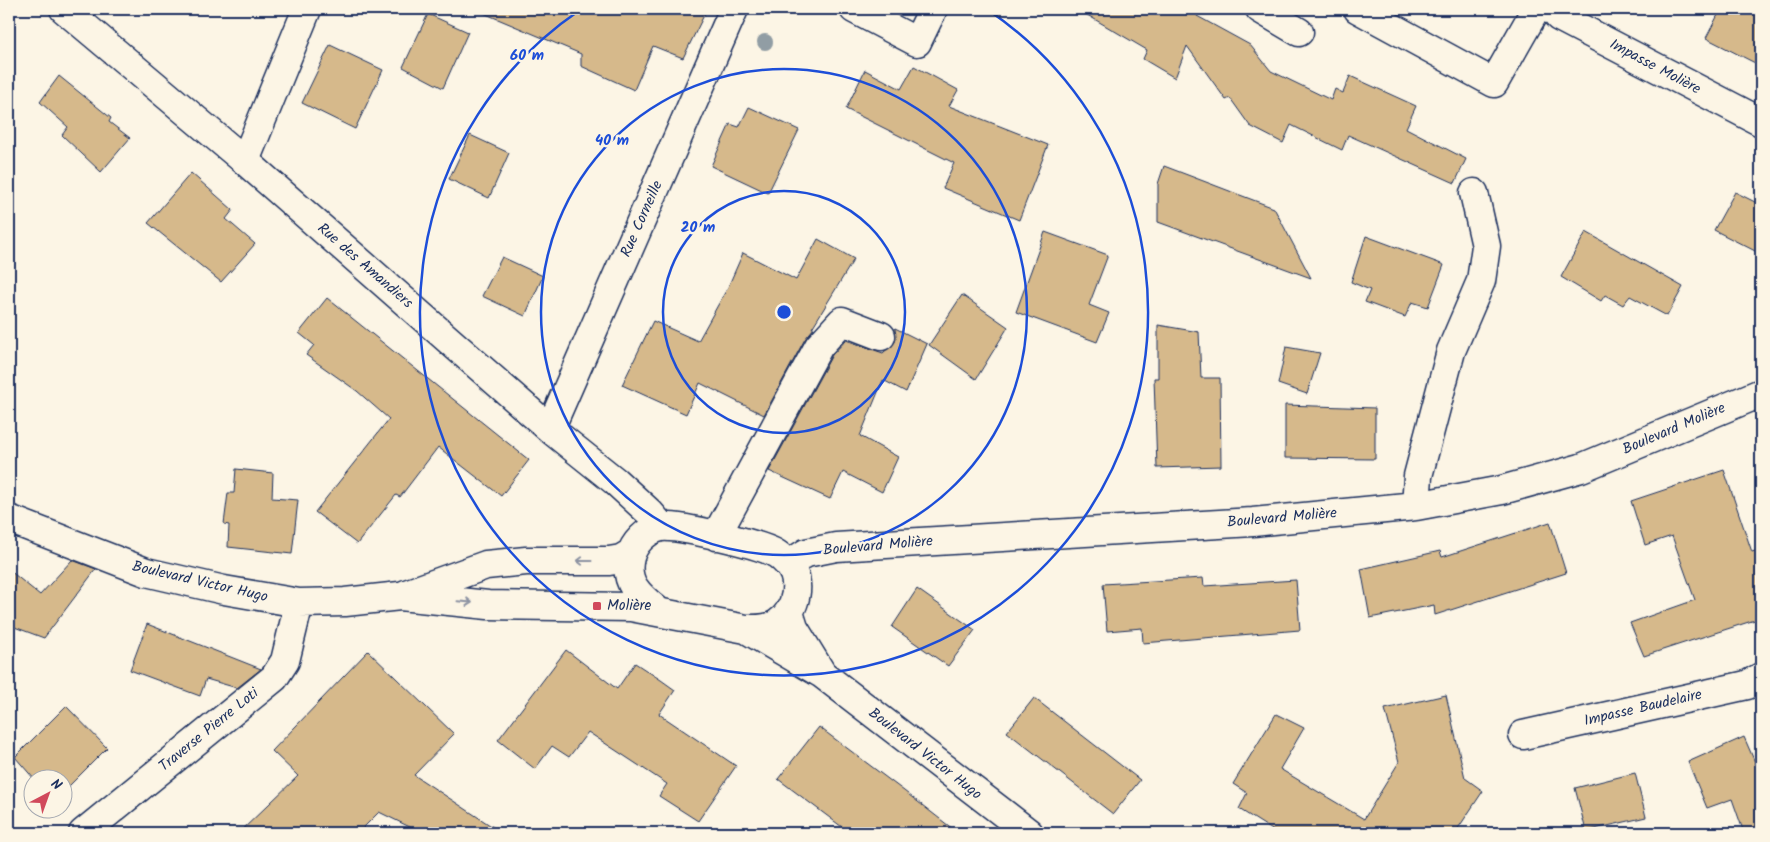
<svg xmlns="http://www.w3.org/2000/svg" width="1770" height="842" font-family="Kalam,sans-serif">
	<style>
		.building { fill: #d6b98b; stroke: #1b2f5e }
		.lines { fill: none; stroke-linecap: round; stroke-linejoin: round }
		.minor-casing { stroke: #1b2f5e; stroke-width: 31 }
		.minor { stroke: #fcf5e5; stroke-width: 28 }
		.tree { fill: #919da4 }
		.oneway { stroke: #8c92a2 }
		.ring { fill: none; stroke: #1d4ed8; stroke-width: 2.5 }
		.poi-dot { fill: #d1495b; stroke: #fcf5e5; stroke-width: 2 }
		.labels { text-anchor: middle; dominant-baseline: central; stroke-width: 5; stroke-linejoin: round; paint-order: stroke }
		.street-label { font-size: 15px; fill: #1b2f5e; stroke: #fcf5e5 }
		.poi-label { font-size: 15px; fill: #1b2f5e; stroke: #fcf5e5; text-anchor: start }
		.centre { fill: #1d4ed8; stroke: #fcf5e5; stroke-width: 2.5 }
		.ring-label { font-size: 15px; text-anchor: middle; font-weight: bold; fill: #1d4ed8; stroke: #fcf5e5; stroke-width: 5; stroke-linejoin: round; paint-order: stroke }
	</style>
	<rect width="100%" height="100%" fill="#fcf5e5"/>
	<filter id="ink" filterUnits="userSpaceOnUse"><feTurbulence type="fractalNoise" baseFrequency=".02" numOctaves="2"/><feDisplacementMap in="SourceGraphic" scale="10" xChannelSelector="R" yChannelSelector="G"/><feConvolveMatrix kernelMatrix="1 2 1 2 8 2 1 2 1" color-interpolation-filters="sRGB"/></filter>
	<g filter="url(#ink)">
		<!-- building -->
		<path class="building" d="M474,9H707L683,58L653,46L634,90L581,66V54Z
			M1077,9H1200L1197,16L1250,45L1271,71L1331,100L1335,89L1343,93L1350,76L1416,106L1406,128L1466,159L1455,183L1348,135L1342,150L1291,125L1283,143L1250,126L1230,98L1226,100L1187,46L1175,78L1143,59L1147,50Z
			M1721,9H1761V66L1706,38Z
			M428,14L468,32L443,88L403,67Z
			M330,45L383,70L355,129L302,103Z
			M914,66L958,90L949,106L1048,145L1019,220L943,188L954,163L846,109L865,70L901,89Z
			M59,76L111,118L109,122L130,138L101,172L62,135L68,127L40,102Z
			M749,107L799,130L768,193L711,166L730,124L739,127Z
			M470,135L509,153L489,198L449,179Z
			M1164,166L1274,208L1311,278L1158,222V184Z
			M191,173L233,210L226,219L255,244L221,282L148,223Z
			M1735,192L1761,205V254L1714,230Z
			M1045,232L1108,255L1089,305L1109,313L1097,342L1016,312Z
			M1586,232L1683,287L1667,316L1630,296L1623,305L1605,295L1601,301L1561,277Z
			M1366,236L1444,265L1428,307L1412,302L1405,317L1365,302L1370,290L1351,282Z
			M818,239L854,259L812,328H814L805,339L764,415L700,383L686,414L622,385L653,321L698,341L728,287L743,253L796,280Z
			M502,257L543,276L525,316L482,296Z
			M962,295L1008,327L976,379L929,345Z
			M327,298L529,460L501,496L438,447L400,497L396,495L357,544L315,512L389,419L357,391L306,355L314,345L299,333Z
			M1158,325L1199,332L1201,378H1220L1221,466L1157,468L1154,378H1158Z
			M895,328L927,344L906,392L883,380L860,436L898,457L882,492L843,472L830,499L769,471L832,355L846,340L883,353L895,342Z
			M1286,347L1320,353L1307,394L1278,384Z
			M1285,405L1375,408V459L1285,458Z
			M236,469L273,473L272,498L298,500L292,554L228,547L229,525L224,524L228,493H234Z
			M1724,470L1752,552L1761,549V618L1644,656L1630,623L1695,600L1672,536L1645,545L1631,501Z
			M1550,522L1566,573L1435,615L1434,605L1370,618L1361,569L1440,551L1442,557Z
			M72,560L96,569L44,638L9,625V570L40,595Z
			M1203,578L1204,586L1296,580L1300,630L1143,643L1142,628L1107,631L1103,584Z
			M917,589L975,630L948,666L892,627Z
			M147,624L261,669L237,688L206,679L200,696L130,670Z
			M566,650L617,689L635,663L661,680L675,690L659,714L736,766L698,821L659,796L667,784L588,732L569,757L552,746L535,769L498,740Z
			M368,651L454,734L414,775L502,833H422L379,812L358,833H239L298,776L272,751Z
			M1446,695L1465,778L1483,791L1455,833H1277L1239,809L1247,793L1233,784L1276,714L1304,728L1280,769L1364,819L1399,762L1385,709Z
			M1034,698L1140,780L1113,814L1007,732Z
			M66,706L107,748L62,793V780H35L15,757Z
			M819,727L904,791L958,833H850L778,779Z
			M1744,737L1761,776V833H1744L1732,799L1707,808L1688,762Z
			M1635,773L1646,817L1586,831L1575,788Z"/>
		<g class="lines">
			<defs>
				<path id="minor" d="M64,9L245,161L550,429L615,481L650,513L662,527
					M854,9L917,42L933,9
					M1260,9L1299,32
					M1358,9L1494,83L1536,9
					M1552,9L1559,17L1761,122
					M245,161L307,9
					M550,429L734,9
					M1416,506L1418,476L1451,351L1481,281L1486,246L1474,193
					M9,519L146,572L224,590L299,603L345,602L400,596L488,605L631,607L746,629C757,629 769,630 778,623C797,610 803,580 787,563C784,560 779,555 775,553C759,544 680,525 661,527C646,530 634,543 630,557C623,584 641,597 659,612
					M716,536L819,346L842,321L881,336
					M789,564L806,553L836,547L1253,522L1416,506L1502,490L1581,468L1761,393
					M406,594L486,565L526,561H609L621,559L631,553
					M789,612L794,628L821,672
					M746,629L822,674L1029,833
					M1523,735L1747,685L1761,677
					M83,833L274,678L285,661L299,603"/>
			</defs>
			<!-- minor casing -->
			<use href="#minor" class="minor-casing"/>
			<!-- minor -->
			<use href="#minor" class="minor"/>
		</g>
		<!-- trees -->
		<circle class="tree" cx="765" cy="42" r="8"/>
		<!-- one-way arrows -->
		<defs><path id="oneway-shaft" d="M-6 0H5M1.5-3L5.5 0L1.5 3" fill="none" stroke-width="1.6" stroke-linecap="round" stroke-linejoin="round" transform="scale(1.25)"/></defs>
		<g class="oneway">
			<use href="#oneway-shaft" transform="translate(584 561) rotate(180)"/>
			<use href="#oneway-shaft" transform="translate(465 602) rotate(5)"/>
		</g>
	</g>
	<!-- distance rings -->
	<g class="ring">
		<circle cx="784" cy="312" r="121"/>
		<circle cx="784" cy="312" r="243"/>
		<path d="M988 10A364 364 0 1 1 580 10"/>
	</g>
	<!-- markers -->
	<rect class="poi-dot" x="592" y="601" width="10" height="10" rx="2.5"/>
	<g class="labels">
		<!-- street labels -->
		<g class="street-label">
			<text transform="translate(1655 67) rotate(28)">Impasse Molière</text>
			<text transform="translate(642 219) rotate(-66)">Rue Corneille</text>
			<text transform="translate(365 266) rotate(41)">Rue des Amandiers</text>
			<text transform="translate(1674 429) rotate(-23)">Boulevard Molière</text>
			<text transform="translate(1282 518) rotate(-5)">Boulevard Molière</text>
			<text transform="translate(878 546) rotate(-5)">Boulevard Molière</text>
			<text transform="translate(200 582) rotate(13)">Boulevard Victor Hugo</text>
			<text transform="translate(1643 708) rotate(-13)">Impasse Baudelaire</text>
			<text transform="translate(209 730) rotate(-39)">Traverse Pierre Loti</text>
			<text transform="translate(925 754) rotate(38)">Boulevard Victor Hugo</text>
		</g>
		<!-- poi labels -->
		<g class="poi-label">
			<text x="607" y="606">Molière</text>
		</g>
	</g>
	<circle cx="784" cy="312" r="8" class="centre"/>
	<g class="ring-label">
		<text x="527" y="60">60 m</text>
		<text x="612" y="145">40 m</text>
		<text x="698" y="232">20 m</text>
	</g>
	<!-- margin -->
	<rect width="1770" height="842" fill="none" stroke="#fcf5e5" stroke-width="30"/>
	<rect x="15" y="15" width="1740" height="812" fill="none" stroke="#1b2f5e" stroke-width="2" filter="url(#ink)"/>
	<!-- north arrow -->
	<g transform="translate(48 794) rotate(41)"><circle r="24" fill="#fcf5e5" stroke="#a2a6af"/>
	<path d="M0-4L9 19L0 12L-9 19Z" fill="#d1495b"/>
	<text y="-8" font-size="14" font-weight="bold" text-anchor="middle" fill="#1b2f5e">N</text>
	</g>
</svg>
